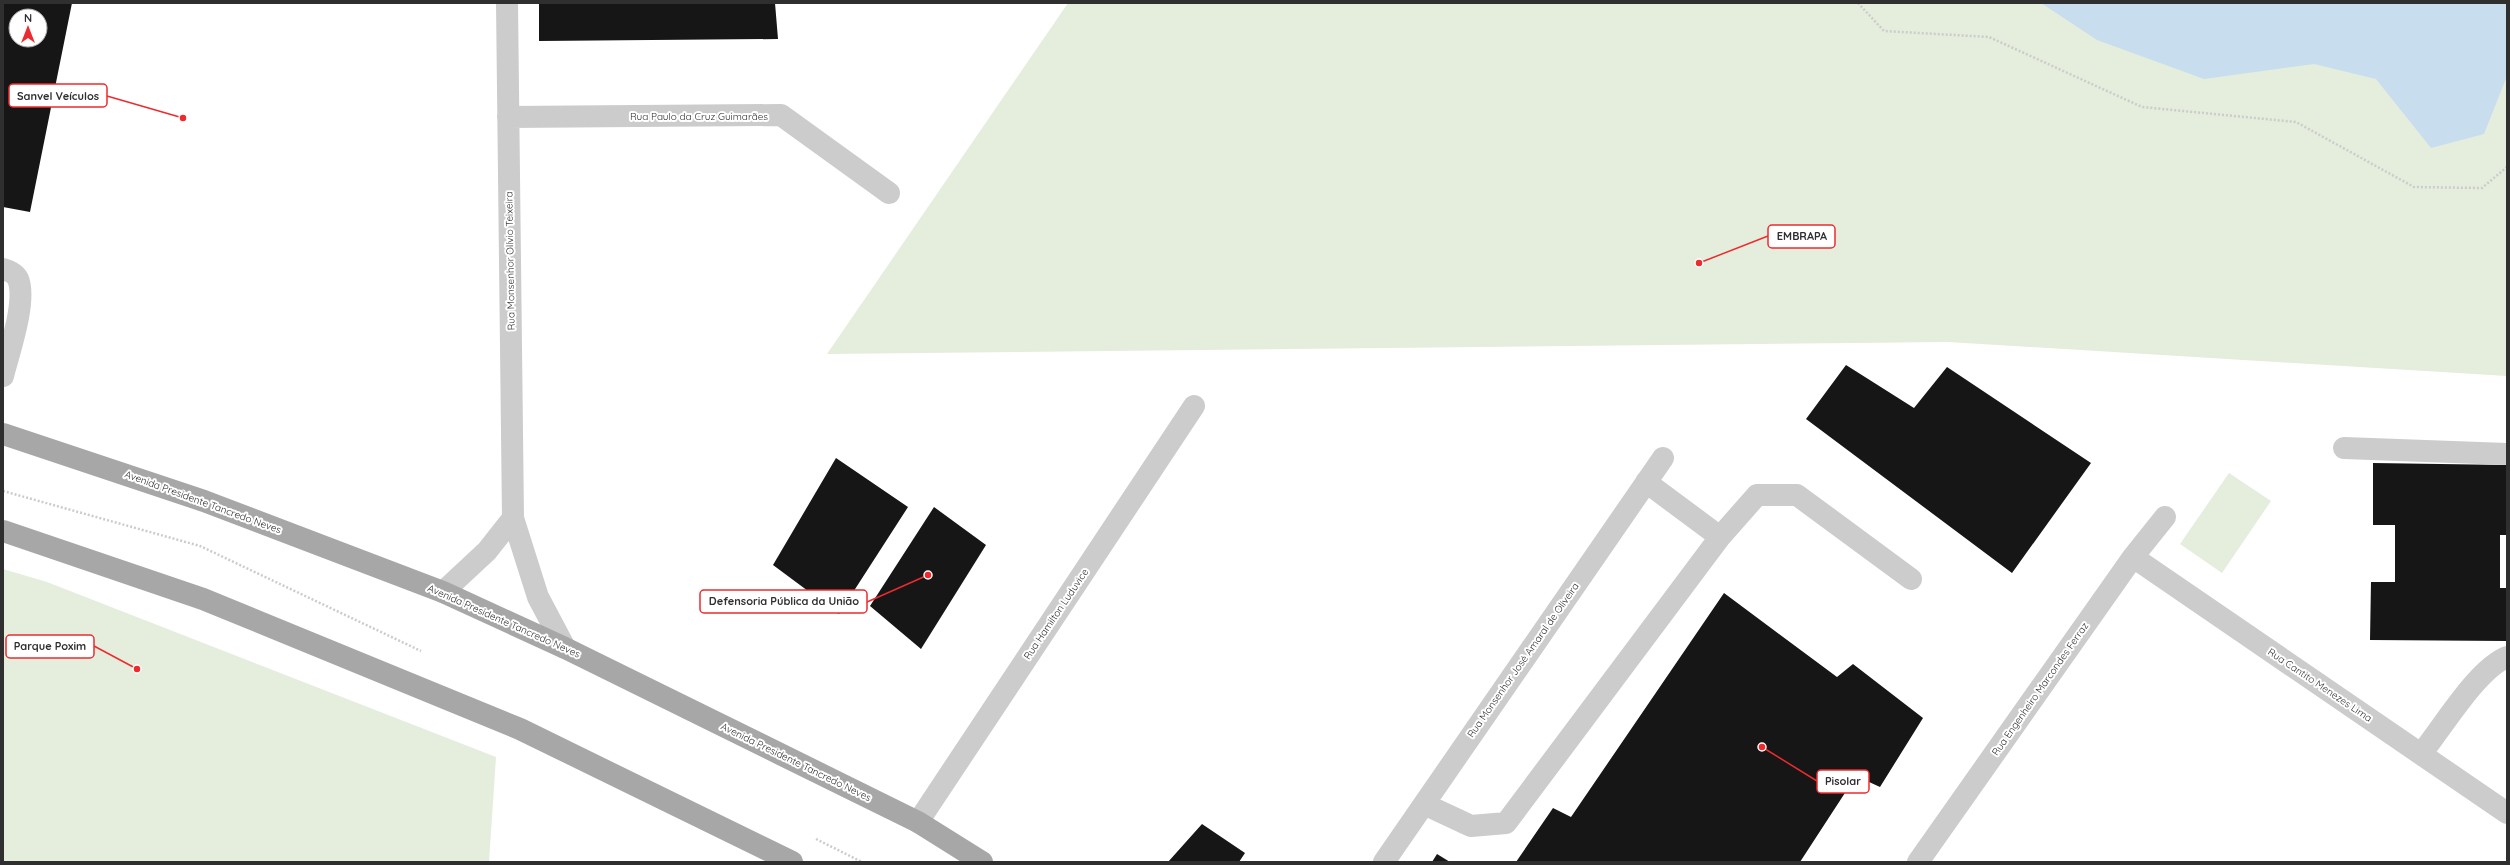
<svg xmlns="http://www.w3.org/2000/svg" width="2510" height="865" font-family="Quicksand,sans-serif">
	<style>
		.green { fill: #e5eddd }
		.water { fill: #c8ddee }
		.building { fill: #161616; fill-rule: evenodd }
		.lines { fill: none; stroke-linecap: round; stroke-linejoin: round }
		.path { stroke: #ccc; stroke-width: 2.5; stroke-dasharray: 2 2; stroke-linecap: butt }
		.minor { stroke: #ccc; stroke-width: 22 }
		.major { stroke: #a7a7a7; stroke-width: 22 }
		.labels { text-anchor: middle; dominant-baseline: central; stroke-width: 4; stroke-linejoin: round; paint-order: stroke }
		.street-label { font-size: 10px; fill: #2f2f2f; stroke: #fff }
		.leader { fill: none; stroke: #ed2b2e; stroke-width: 1.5 }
		.callout-dot { fill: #ed2b2e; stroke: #fff; stroke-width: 1.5 }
		.callout { fill: #fff; stroke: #ed2b2e; stroke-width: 1.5 }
		.callout-label { font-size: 11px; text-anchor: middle; font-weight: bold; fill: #2f2f2f }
	</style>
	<rect width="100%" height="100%" fill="#fff"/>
	<!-- green -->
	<path class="green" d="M1068,3H2507V376L1948,342L827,354Z
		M2229,473L2271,501L2222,573L2180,544Z
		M3,569L47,582L496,757L489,862H3Z"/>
	<!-- water -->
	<path class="water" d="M2041,3H2507V76L2484,134L2431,148L2376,79L2314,64L2204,79L2097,40Z"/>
	<!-- building -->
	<path class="building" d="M3,3H72L30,212L3,207ZM16,16H40V40H16Z
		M539,3H775L778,39L539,41Z
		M1846,365L1914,408L1947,367L2091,463L2012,573L1806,419Z
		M836,458L908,507L839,614L773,565Z
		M2373,463L2507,465V535H2500V588H2507V641L2370,640L2371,582H2395V525H2373Z
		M934,507L986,545L921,649L870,606Z
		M1724,593L1837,677L1853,664L1923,718L1880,787L1856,776L1800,862H1516L1553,808L1571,817Z
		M1202,824L1245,853L1239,862H1168Z
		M1437,854L1450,862H1432Z"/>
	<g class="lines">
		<!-- path -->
		<path class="path" d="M1858,3L1884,31L1989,37L2142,107L2296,122L2414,187L2482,188L2507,167
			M3,491L200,546L421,651
			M816,839L862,862"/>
		<!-- minor -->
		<path class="minor" d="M507,3L513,518L538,597L565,648
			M508,117L781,115L889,193
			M3,269C9,271 15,273 18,279C27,301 9,352 3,376
			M2344,448L2507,454
			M1646,482L1720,537
			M2133,557L2507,813
			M443,592L487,551L513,518
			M2421,754C2443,727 2477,669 2507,657
			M1424,804L1471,826L1506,823L1720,537L1757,495H1797L1911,579
			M918,822L1194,406
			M1384,862L1663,458
			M1918,862L2133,557L2165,517"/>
		<!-- major -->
		<path class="major" d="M3,434L204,501L443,592L565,648L918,822L982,862
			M3,531L203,599L520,729L792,862"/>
	</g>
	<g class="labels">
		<!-- street labels -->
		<g class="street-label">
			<text x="699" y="116">Rua Paulo da Cruz Guimarães</text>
			<text transform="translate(510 261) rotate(-91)">Rua Monsenhor Olívio Teixeira</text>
			<text transform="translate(203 502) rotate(20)">Avenida Presidente Tancredo Neves</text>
			<text transform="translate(1056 614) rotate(-56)">Rua Hamilton Luduvice</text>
			<text transform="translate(504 621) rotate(24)">Avenida Presidente Tancredo Neves</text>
			<text transform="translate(1523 660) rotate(-55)">Rua Monsenhor José Amaral de Oliveira</text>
			<text transform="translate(2320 685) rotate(34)">Rua Cantito Menezes Lima</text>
			<text transform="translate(2040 689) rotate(-55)">Rua Engenheiro Marcondes Ferraz</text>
			<text transform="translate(796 762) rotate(26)">Avenida Presidente Tancredo Neves</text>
		</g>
	</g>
	<!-- callouts -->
	<path class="leader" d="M183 118L107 96M1699 263L1768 236M928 575L867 602M137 669L94 646M1762 747L1817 781"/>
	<g class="callout-dot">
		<circle cx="183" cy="118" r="4"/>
		<circle cx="1699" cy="263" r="4"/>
		<circle cx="928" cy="575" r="4"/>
		<circle cx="137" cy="669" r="4"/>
		<circle cx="1762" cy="747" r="4"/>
	</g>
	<g class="callout">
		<rect x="9" y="84" width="98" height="23" rx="4"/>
		<rect x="1768" y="225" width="67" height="23" rx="4"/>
		<rect x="700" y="590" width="167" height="23" rx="4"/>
		<rect x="6" y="635" width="88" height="23" rx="4"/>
		<rect x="1817" y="770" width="52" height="23" rx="4"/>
	</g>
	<g class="callout-label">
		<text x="58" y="100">Sanvel Veículos</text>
		<text x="1802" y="240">EMBRAPA</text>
		<text x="784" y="605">Defensoria Pública da União</text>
		<text x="50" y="650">Parque Poxim</text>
		<text x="1843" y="785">Pisolar</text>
	</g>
	<!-- border -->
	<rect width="2510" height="865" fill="none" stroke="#2f2f2f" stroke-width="8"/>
	<!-- north arrow -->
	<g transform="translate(28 28)"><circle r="19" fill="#ffffff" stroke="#acacac"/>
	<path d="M0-3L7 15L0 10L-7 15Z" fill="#ed2b2e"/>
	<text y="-6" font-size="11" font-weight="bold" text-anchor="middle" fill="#2f2f2f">N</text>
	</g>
</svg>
